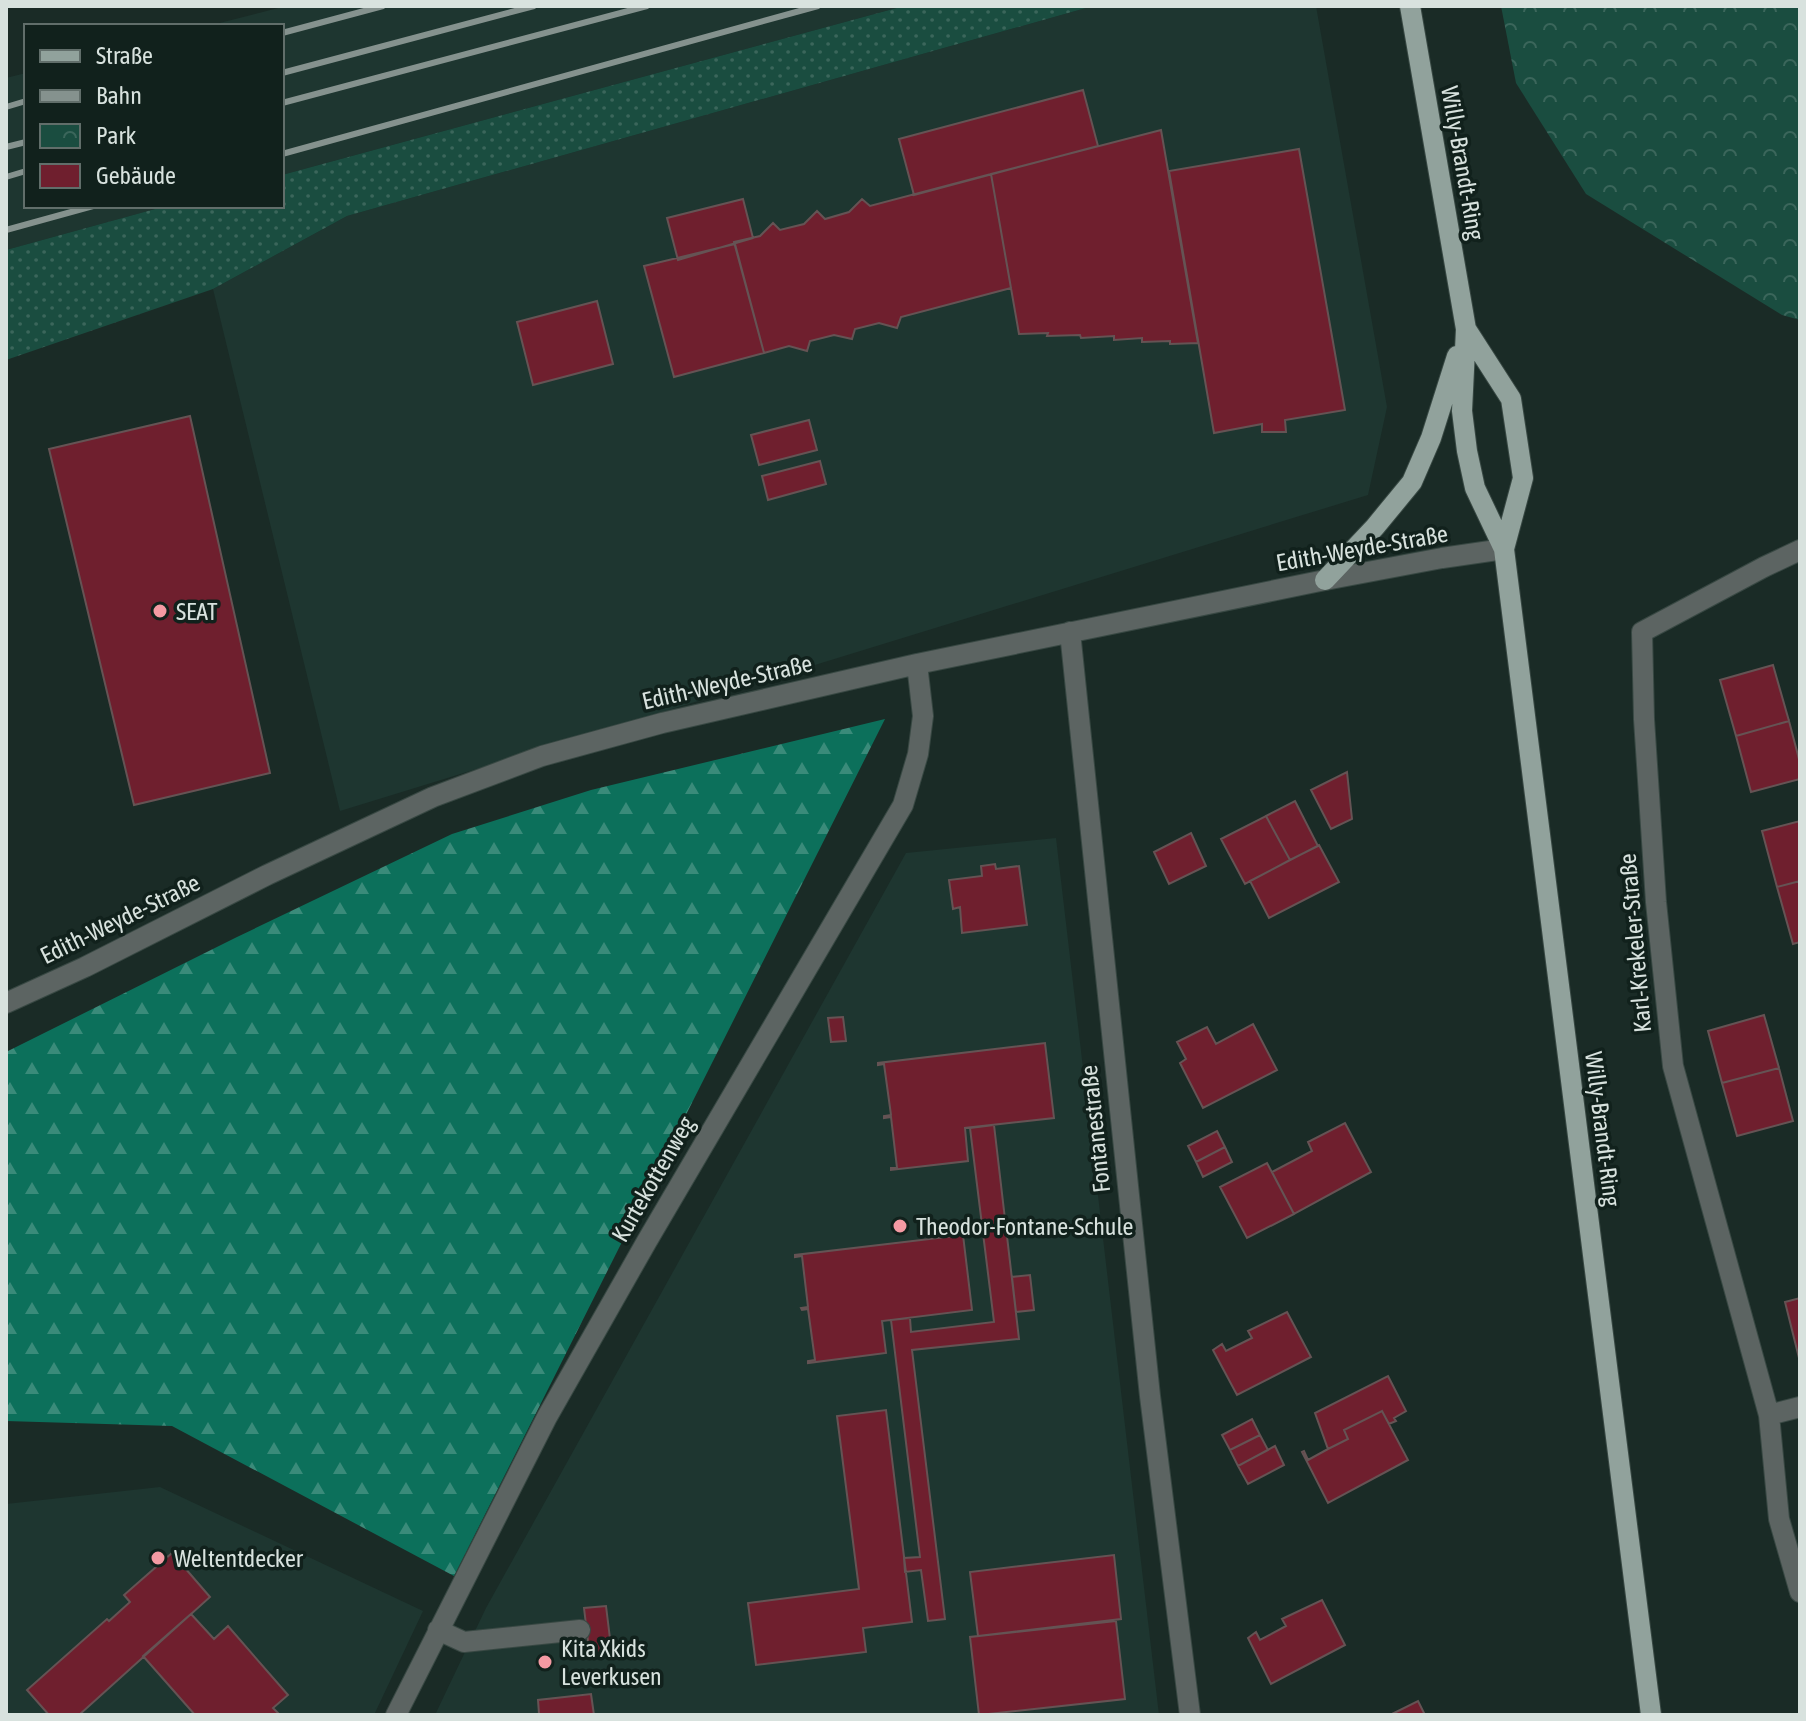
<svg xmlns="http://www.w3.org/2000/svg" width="1806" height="1721" font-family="'Asap Condensed',sans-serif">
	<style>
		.built { fill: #1e3630 }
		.grass { fill: url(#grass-dots) }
		.forest { fill: url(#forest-firs) }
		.park { fill: url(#park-crowns) }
		.building { fill: #6f1f2e; stroke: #655354; stroke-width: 2 }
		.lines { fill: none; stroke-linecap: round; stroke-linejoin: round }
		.minor-casing { stroke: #384843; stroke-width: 22 }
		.major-casing { stroke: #384843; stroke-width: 22 }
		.minor { stroke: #5c6462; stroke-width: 20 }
		.major { stroke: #91a29c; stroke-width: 20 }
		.rail { stroke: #85928e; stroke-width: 6 }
		.poi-dot { fill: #f49aa3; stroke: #11211c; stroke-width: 3 }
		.labels { text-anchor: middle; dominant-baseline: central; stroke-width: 7; stroke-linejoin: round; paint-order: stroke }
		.street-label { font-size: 24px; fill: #d8e2de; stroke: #11211c }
		.poi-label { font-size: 24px; fill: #d8e2de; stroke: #11211c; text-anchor: start }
	</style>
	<defs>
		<pattern id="grass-dots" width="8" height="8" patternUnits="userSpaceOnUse" patternTransform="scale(2)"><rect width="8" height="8" fill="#1a4d40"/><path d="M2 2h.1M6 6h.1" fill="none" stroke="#3b665b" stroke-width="1.8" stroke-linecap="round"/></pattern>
		<pattern id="forest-firs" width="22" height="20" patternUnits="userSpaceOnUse" patternTransform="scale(2)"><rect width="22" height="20" fill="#0c705b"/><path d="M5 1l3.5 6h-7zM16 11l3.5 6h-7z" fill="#3a8b7a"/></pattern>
		<pattern id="park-crowns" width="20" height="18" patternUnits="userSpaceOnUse" patternTransform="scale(2)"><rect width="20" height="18" fill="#1a4d40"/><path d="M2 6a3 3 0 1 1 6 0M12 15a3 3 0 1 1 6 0" fill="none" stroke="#3b665b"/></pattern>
	</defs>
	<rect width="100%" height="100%" fill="#1a2b26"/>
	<!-- built -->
	<path class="built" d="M286,6H904L282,175V26H208Z
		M1093,6H1316L1387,407L1368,495L340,811L213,289L347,216Z
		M26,73V206H166L6,250V78Z
		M1056,838L1159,1715H435L486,1608L906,853Z
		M160,1487L423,1611L374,1715H6V1504Z"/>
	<!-- grass -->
	<path class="grass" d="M904,6H1093L347,216L213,289L6,360V250L166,206H282V175Z"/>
	<!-- forest -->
	<path class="forest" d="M885,719L454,1576L172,1426L6,1421V1052L237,937L452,834L591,790Z"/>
	<!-- park -->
	<path class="park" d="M1501,6H1800V320L1782,315L1586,194L1516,83Z"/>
	<!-- building -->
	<path class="building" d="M1083,90L1098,146L914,195L899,139Z
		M1161,130L1198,343L1170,344V341L1142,342V338L1114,340V336L1081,338L1080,335L1047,336L1048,333L1019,334L991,174Z
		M1299,149L1345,410L1285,420L1286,432H1262V424L1214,433L1169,171Z
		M991,174L1011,288L901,317L897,328L879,323L855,329L852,339L834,335L810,341L807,351L789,346L764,353L734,242L760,236L773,223L780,230L804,224L817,211L825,219L849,212L862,199L870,206Z
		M743,199L753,238L678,260L667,218Z
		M735,244L764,353L674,377L644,266Z
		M597,301L613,364L533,385L517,322Z
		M190,416L270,773L134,805L49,449Z
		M809,420L817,450L759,465L751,435Z
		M820,461L826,484L768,500L762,476Z
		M1773,665L1789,721L1736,736L1720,680Z
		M1789,721L1800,763V779L1751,792L1736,736Z
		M1347,772L1352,819L1331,829L1311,790Z
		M1295,801L1318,846L1290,860L1266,816Z
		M1266,816L1290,860L1245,884L1221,839Z
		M1800,821V881L1777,887L1762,831Z
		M1191,833L1206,866L1169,884L1154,852Z
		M1319,845L1339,882L1269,918L1250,881Z
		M995,864L996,869L1019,866L1027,925L962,933L960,907L953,909L949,880L982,876L981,866Z
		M1800,881V942L1793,944L1777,887Z
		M1764,1015L1779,1068L1722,1083L1708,1031Z
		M843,1017L846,1041L831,1042L828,1018Z
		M1253,1024L1277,1070L1203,1108L1180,1063L1186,1059L1177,1042L1207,1027L1216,1044Z
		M1045,1043L1054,1118L965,1128L968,1161L891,1170V1168H897L891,1117L884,1118V1116L891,1115L884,1064L878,1065V1063Z
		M1779,1068L1793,1121L1737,1136L1722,1083Z
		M1345,1123L1371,1172L1294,1214L1272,1172L1312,1151L1308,1142Z
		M994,1125L1019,1339L912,1350L945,1619L928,1621L921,1570L905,1572L904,1558L920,1557L891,1320L910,1318L911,1332L994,1322L970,1128Z
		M1217,1131L1225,1147L1196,1162L1188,1146Z
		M1225,1147L1232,1162L1203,1177L1196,1162Z
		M1267,1163L1294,1214L1247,1238L1220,1187Z
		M963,1235L972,1310L882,1321L886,1353L808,1363V1361L815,1360L808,1309L802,1310L801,1308L808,1307L802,1256L795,1257V1255Z
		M1030,1275L1034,1310L1016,1312L1012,1277Z
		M1800,1298V1358H1799L1785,1302Z
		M1287,1312L1311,1357L1237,1395L1213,1350L1222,1344L1226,1351L1252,1338L1248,1331Z
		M1388,1376L1406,1411L1394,1418L1396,1421L1389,1424L1382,1411L1344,1430L1348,1439L1328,1449L1315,1413Z
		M886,1410L912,1622L863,1628L866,1652L756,1665L748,1603L859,1589L837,1416Z
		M1382,1411L1408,1460L1328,1503L1302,1452L1304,1451L1308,1460L1328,1449L1348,1439L1344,1430Z
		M1252,1419L1260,1435L1230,1450L1222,1435Z
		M1260,1435L1268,1450L1238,1466L1230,1450Z
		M1275,1446L1284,1465L1248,1484L1238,1466Z
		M172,1553L210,1597L79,1715H49L27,1690L107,1619L109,1621L130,1602L124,1595Z
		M1114,1555L1121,1619L978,1636L970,1572Z
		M1322,1600L1345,1645L1271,1684L1248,1638L1256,1632L1260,1640L1286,1626L1282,1619L1284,1618Z
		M606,1606L612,1655L590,1658L584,1608Z
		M191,1614L214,1639L228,1626L288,1695L273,1708L280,1715H195L143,1656Z
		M1116,1621L1125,1699L979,1715L970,1637Z
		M591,1694L594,1715H528L539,1714L538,1700Z
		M1418,1701L1425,1715H1390Z"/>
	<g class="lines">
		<defs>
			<path id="minor" d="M1800,550L1764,567L1642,632L1644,719L1656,902L1673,1066L1769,1415L1779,1519L1800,1592
				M1070,632L1150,1396L1190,1715
				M6,1003L85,967L267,875L433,797L542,756L662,723L917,664L1325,580L1442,558L1504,549
				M1769,1415L1800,1407
				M438,1630L464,1642L580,1630
				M396,1715L547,1417L647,1241L903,805L918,754L923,716L917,664"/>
			<path id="major" d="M1410,6L1466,329L1462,411L1467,451L1475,488L1504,549L1651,1715
				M1466,329L1511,399L1523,478L1504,549
				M1325,580L1375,527L1412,482L1431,438L1457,356"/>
		</defs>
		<!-- minor casing -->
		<use href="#minor" class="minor-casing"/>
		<!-- major casing -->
		<use href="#major" class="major-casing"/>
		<!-- minor -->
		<use href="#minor" class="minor"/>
		<!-- major -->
		<use href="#major" class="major"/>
		<!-- rail -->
		<path class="rail" d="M282,33L383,6
			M282,73L534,6
			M282,103L647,6
			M6,107L26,101
			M6,147L26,142
			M282,154L818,6
			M6,177L26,171
			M6,230L93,206"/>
	</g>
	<!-- markers -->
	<g class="poi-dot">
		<circle cx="160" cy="611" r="8"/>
		<circle cx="900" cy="1226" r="8"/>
		<circle cx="158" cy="1558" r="8"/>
		<circle cx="545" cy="1662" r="8"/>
	</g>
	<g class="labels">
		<!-- street labels -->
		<g class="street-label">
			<text transform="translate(1463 163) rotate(80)">Willy-Brandt-Ring</text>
			<text transform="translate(1362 548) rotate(-10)">Edith-Weyde-Straße</text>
			<text transform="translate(727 682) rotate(-13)">Edith-Weyde-Straße</text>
			<text transform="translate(120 919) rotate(-26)">Edith-Weyde-Straße</text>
			<text transform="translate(1635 943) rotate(-95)">Karl-Krekeler-Straße</text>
			<text transform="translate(1095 1129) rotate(-96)">Fontanestraße</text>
			<text transform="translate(1603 1129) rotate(83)">Willy-Brandt-Ring</text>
			<text transform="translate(653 1179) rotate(-60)">Kurtekottenweg</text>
		</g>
		<!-- poi labels -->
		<g class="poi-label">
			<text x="176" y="611">SEAT</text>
			<text x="916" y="1226">Theodor-Fontane-Schule</text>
			<text x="174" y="1558">Weltentdecker</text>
			<text x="561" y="1648">Kita Xkids<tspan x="561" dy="28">Leverkusen</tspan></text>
		</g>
	</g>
	<!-- border -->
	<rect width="1806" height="1721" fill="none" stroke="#d8e2de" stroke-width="16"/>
	<!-- legend -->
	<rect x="24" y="24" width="260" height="184" fill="#11211c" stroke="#616e6a" stroke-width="2"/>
	<rect x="40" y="50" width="40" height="12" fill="#91a29c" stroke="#616e6a" stroke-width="2"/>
	<text x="96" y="64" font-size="24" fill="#d8e2de">Straße</text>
	<rect x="40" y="90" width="40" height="12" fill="#85928e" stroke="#616e6a" stroke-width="2"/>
	<text x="96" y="104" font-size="24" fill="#d8e2de">Bahn</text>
	<rect x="40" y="124" width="40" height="24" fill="url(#park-crowns)" stroke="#616e6a" stroke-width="2"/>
	<text x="96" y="144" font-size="24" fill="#d8e2de">Park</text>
	<rect x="40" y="164" width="40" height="24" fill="#6f1f2e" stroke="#616e6a" stroke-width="2"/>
	<text x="96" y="184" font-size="24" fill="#d8e2de">Gebäude</text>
</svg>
